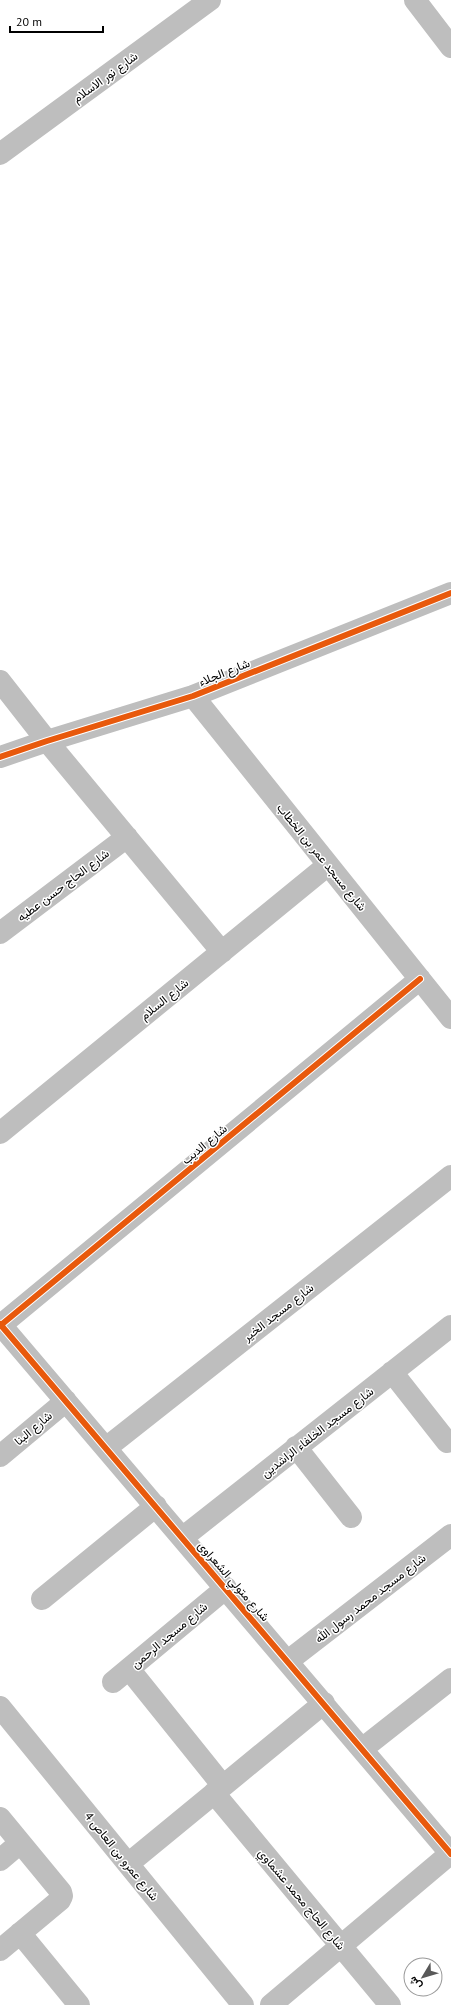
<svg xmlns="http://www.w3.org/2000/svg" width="451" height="2005" font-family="'PT Sans',Vazirmatn,sans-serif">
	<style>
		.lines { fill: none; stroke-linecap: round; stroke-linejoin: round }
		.minor { stroke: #bebebe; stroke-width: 22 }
		.trunk { stroke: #bebebe; stroke-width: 22 }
		.cycleway-casing { stroke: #fff; stroke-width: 8 }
		.cycleway { stroke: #e8590c; stroke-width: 6 }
		.labels { text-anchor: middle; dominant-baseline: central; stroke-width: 3; stroke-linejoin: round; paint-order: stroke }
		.street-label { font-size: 12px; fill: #000; stroke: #fff }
	</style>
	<rect width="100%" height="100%" fill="#fff"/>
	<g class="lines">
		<!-- minor -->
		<path class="minor" d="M0,154L210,0
			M0,681L47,741L222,952
			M193,696L451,1018
			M0,757L47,741L193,696L451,593
			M0,933L127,837
			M0,1133L328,865
			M0,1324L451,1854
			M1,1325L420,979
			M392,1372L447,1442
			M296,1447L351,1517
			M106,1448L451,1176
			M0,1456L66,1401
			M182,1538L451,1326
			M42,1599L156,1506
			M288,1661L451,1535
			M129,1669L223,1786
			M113,1682L226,1588
			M0,1707L243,2005
			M362,1749L451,1679
			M214,1793L390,2005
			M0,1818L61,1892L62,1896L60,1900L0,1950
			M0,1860L20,1843
			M128,1864L324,1703
			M20,1933L79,2005
			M271,2005L451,1853"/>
		<!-- trunk -->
		<path class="trunk" d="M415,0L451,47"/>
		<defs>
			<path id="cycleway" d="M0,757L47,741L193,696L451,593
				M0,1324L451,1854
				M1,1325L420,979"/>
		</defs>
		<!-- cycleway casing -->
		<use href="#cycleway" class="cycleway-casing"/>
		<!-- cycleway -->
		<use href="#cycleway" class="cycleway"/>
	</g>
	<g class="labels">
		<!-- street labels -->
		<g class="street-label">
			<text transform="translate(105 77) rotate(-36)">شارع نور الاسلام</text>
			<text transform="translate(224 672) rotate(-22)">شارع الجلاء</text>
			<text transform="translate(322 857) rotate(51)">شارع مسجد عمر بن الخطاب</text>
			<text transform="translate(63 885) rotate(-37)">شارع الحاج حسن عطيه</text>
			<text transform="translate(164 999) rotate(-39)">شارع السلام</text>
			<text transform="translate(204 1144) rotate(-40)">شارع الديب</text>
			<text transform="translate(278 1312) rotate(-38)">شارع مسجد الخير</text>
			<text transform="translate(33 1428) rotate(-40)">شارع البنا</text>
			<text transform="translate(317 1432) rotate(-38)">شارع مسجد الخلفاء الراشدين</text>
			<text transform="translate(234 1581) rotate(49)">شارع متولي الشعراوى</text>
			<text transform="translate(370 1598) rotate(-38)">شارع مسجد محمد رسول الله</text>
			<text transform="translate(169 1635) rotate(-40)">شارع مسجد الرحمن</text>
			<text transform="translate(122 1856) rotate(51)">شارع عمرو بن العاص 4</text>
			<text transform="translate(302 1899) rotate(50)">شارع الحاج محمد عشماوي</text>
		</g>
	</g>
	<!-- north arrow -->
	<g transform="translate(423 1977) rotate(232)"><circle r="19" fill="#ffffff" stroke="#999999"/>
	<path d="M0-3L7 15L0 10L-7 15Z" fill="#595959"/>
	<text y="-6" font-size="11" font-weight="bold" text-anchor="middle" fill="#000000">ش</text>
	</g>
	<!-- scale -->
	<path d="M10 26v6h93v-6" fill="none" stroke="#000000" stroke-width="2"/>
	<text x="16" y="26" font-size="12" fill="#000000" stroke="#ffffff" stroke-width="3" paint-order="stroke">20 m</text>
</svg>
